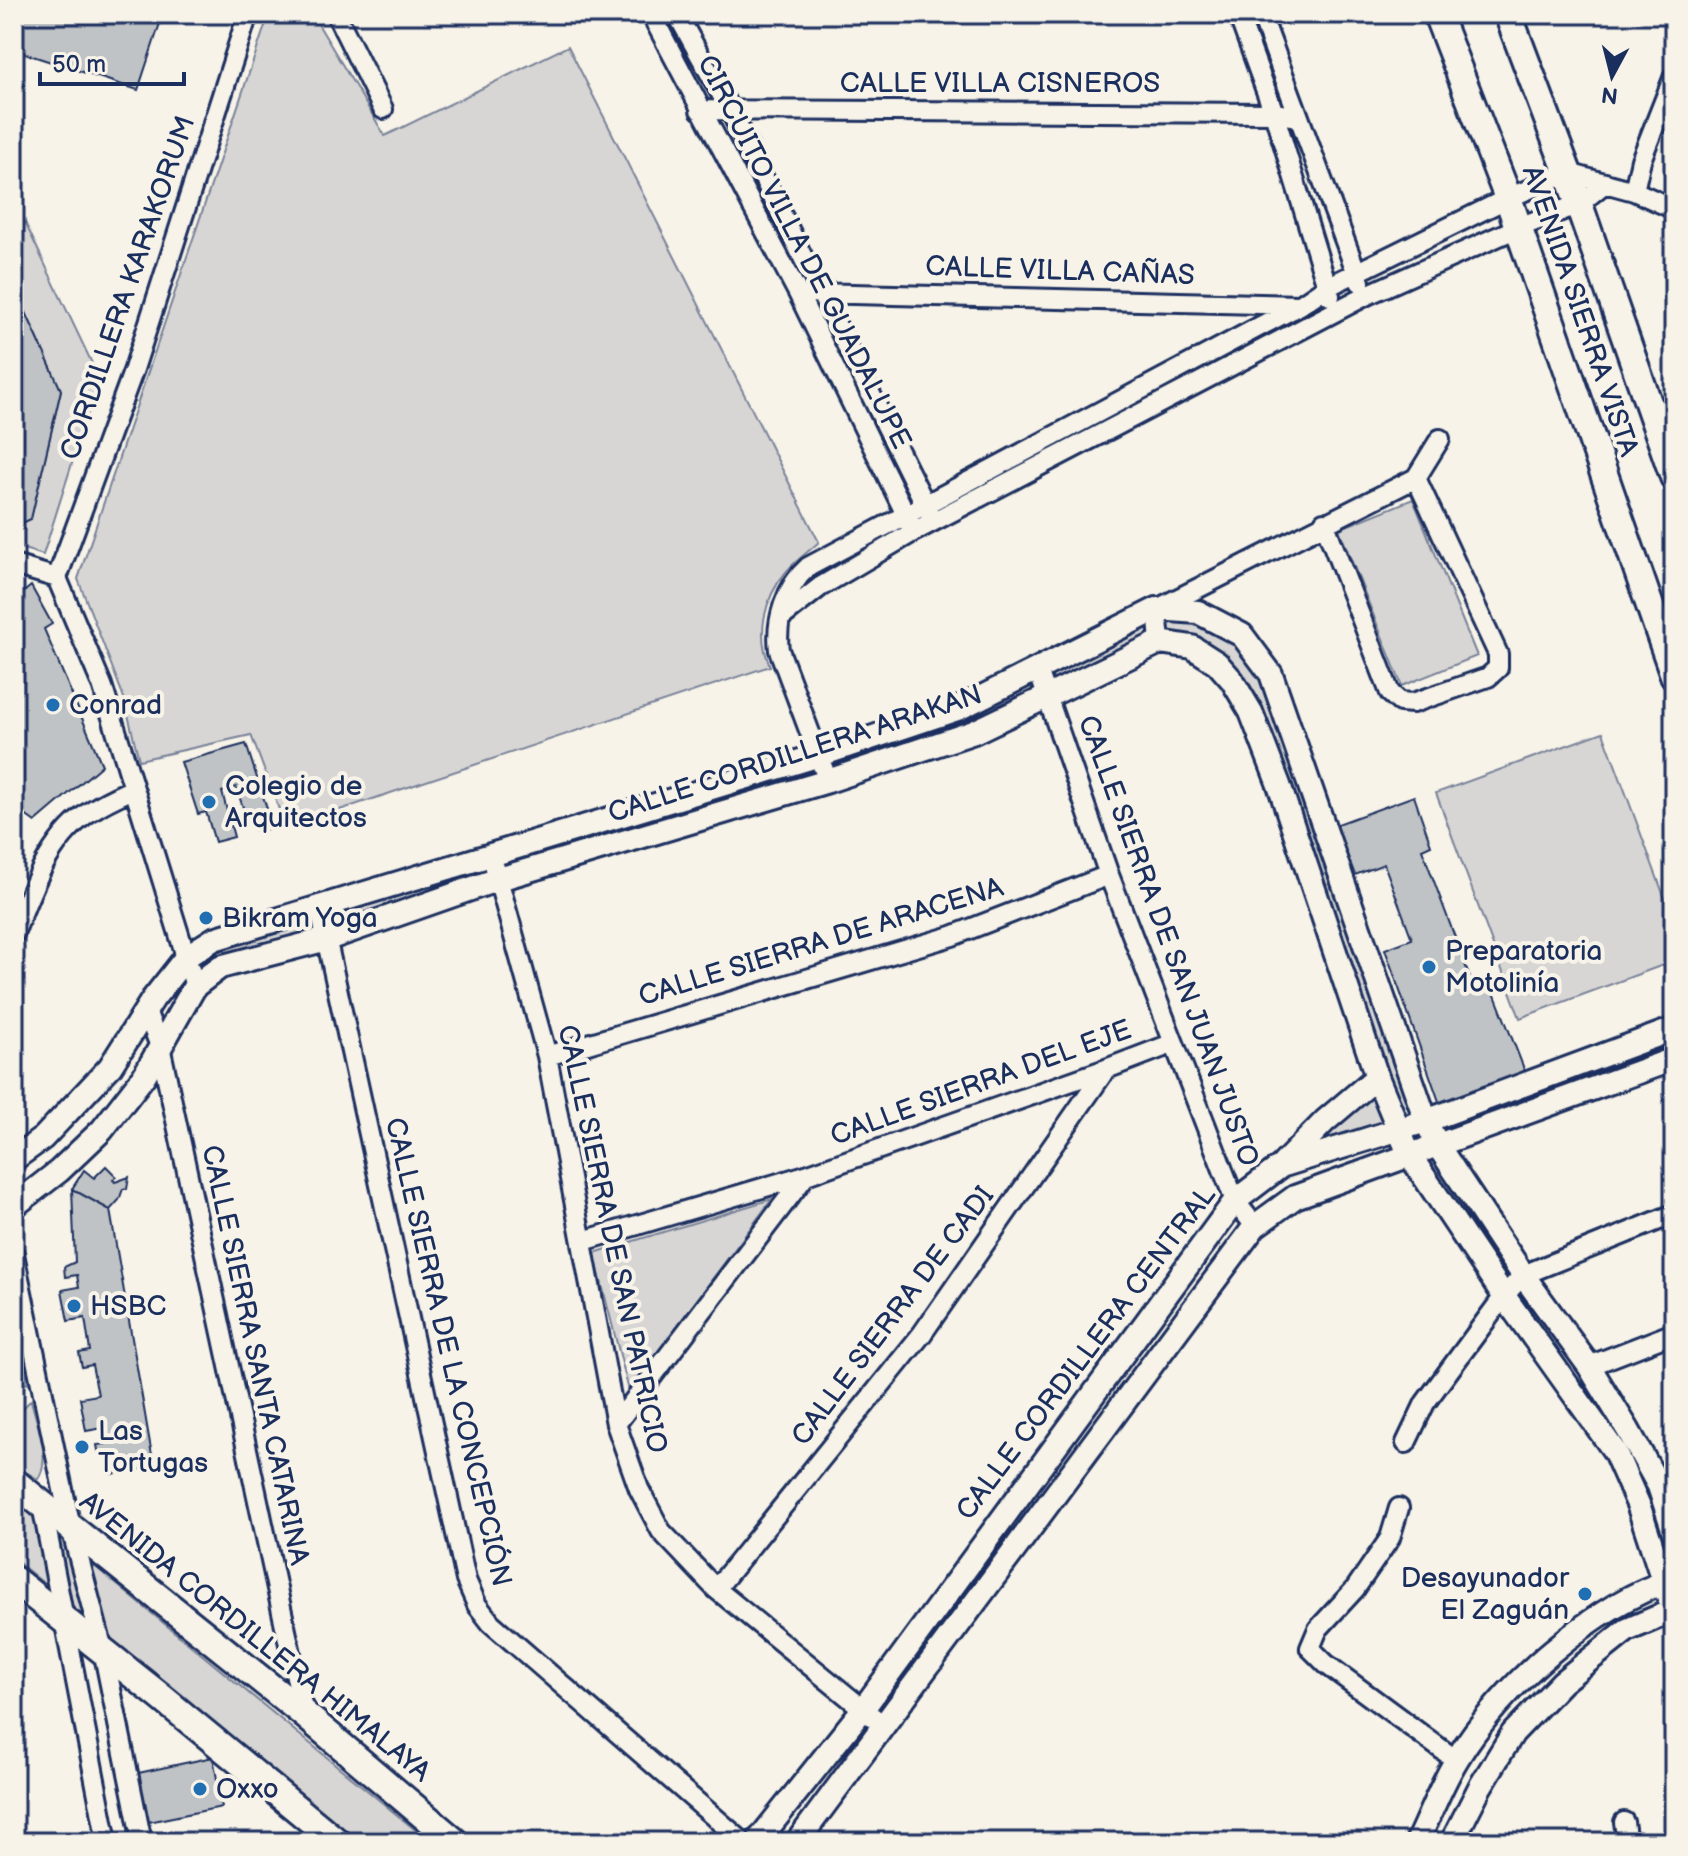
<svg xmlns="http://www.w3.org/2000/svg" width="1688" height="1856" font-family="'Balsamiq Sans',sans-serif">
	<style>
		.green { fill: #d7d6d4; stroke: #798299; stroke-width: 2 }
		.building { fill: #c0c3c5; stroke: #1b2f5e; stroke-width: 2 }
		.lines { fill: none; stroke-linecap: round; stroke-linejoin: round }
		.minor-casing { stroke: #1b2f5e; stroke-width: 24 }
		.tertiary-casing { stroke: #1b2f5e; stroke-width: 28 }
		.secondary-casing { stroke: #1b2f5e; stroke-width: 32 }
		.minor { stroke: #f7f3e8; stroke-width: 18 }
		.tertiary { stroke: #f7f3e8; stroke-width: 22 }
		.secondary { stroke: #f7f3e8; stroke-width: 26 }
		.poi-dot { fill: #1f6fb2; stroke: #f7f3e8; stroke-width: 3 }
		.labels { text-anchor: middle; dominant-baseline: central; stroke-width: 8; stroke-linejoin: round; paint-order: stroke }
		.street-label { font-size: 28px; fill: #1b2f5e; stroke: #f7f3e8 }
		.poi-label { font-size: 28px; fill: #1b2f5e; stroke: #f7f3e8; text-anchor: start }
	</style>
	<rect width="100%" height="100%" fill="#f7f3e8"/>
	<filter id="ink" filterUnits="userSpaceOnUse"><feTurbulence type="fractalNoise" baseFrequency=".0125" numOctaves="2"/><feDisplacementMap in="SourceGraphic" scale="16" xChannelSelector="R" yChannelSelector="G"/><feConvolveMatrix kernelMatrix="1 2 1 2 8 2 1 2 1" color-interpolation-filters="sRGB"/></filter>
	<g filter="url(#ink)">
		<!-- green -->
		<path class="green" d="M269,14H312L385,136L568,46L819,542C808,552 795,561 786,572C764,598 756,635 770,666L286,828L251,735L139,760L124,698L78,579Z
			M20,212L99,378L43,555L14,546V523L18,525L31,518L61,390L14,286V214Z
			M1413,499L1477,656L1402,686L1339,529Z
			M1159,611L1242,637L1270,676L1417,1117L1400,1123L1257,716L1187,643L965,733L210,967L204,949L823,757Z
			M1603,732L1674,923V961L1520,1018L1436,793Z
			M1377,1077L1398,1130L1281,1166Z
			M772,1199L629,1391L594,1253Z
			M14,1320L28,1384L14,1381Z
			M31,1400C36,1422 52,1459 38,1479L14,1465V1417Z
			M14,1500L430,1842H360L14,1559Z"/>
		<!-- building -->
		<path class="building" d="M14,14H163L138,90L14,50Z
			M14,286L61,390L31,519L18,525L14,523Z
			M14,286L61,390L31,519L18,525L14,523Z
			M31,586L52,624L44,629L102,765L35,822L14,807V600Z
			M246,744L273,827L258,832L249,825L236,787L222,792L234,837L215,842L206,812L198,814L181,762Z
			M1414,796L1431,845L1422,849L1475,991L1491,985L1526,1074L1441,1107L1385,949L1412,939L1384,864L1355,875L1335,825Z
			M106,1166L116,1176L113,1180L115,1182L129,1177L127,1189H123L119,1200L110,1210L72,1189L84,1170L94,1178Z
			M72,1189L110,1210L154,1467L111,1474L108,1454L99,1455L97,1445L106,1444L103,1428L86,1431L80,1398L98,1395L92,1365L82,1367L79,1353L90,1351L85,1318L68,1321L62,1290L79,1287L77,1275L65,1277L64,1267L75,1262Z
			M213,1757L222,1807L138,1824L129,1775Z"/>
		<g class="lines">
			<defs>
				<path id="minor" d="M336,14L383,109
					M651,14L798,293L911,525
					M677,14L730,110L931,516
					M1238,14L1274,113L1330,296
					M1261,14L1360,282
					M700,110L1274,113L1299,117
					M1634,191L1641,160L1674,76
					M812,293L1299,305
					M1324,522L1390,693L1400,702L1413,703L1488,677L1498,668V654L1416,478L1440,439
					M14,565L57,578
					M57,578L134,369L248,14
					M57,578L102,685L195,986
					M782,617L820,587L915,531L1367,295L1517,228L1579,204L1605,183
					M1160,642L1157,609L1416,478
					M1038,670L1109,875L1235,1201L1255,1226
					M828,781L779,650C775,621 786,586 808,567L1300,305L1325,288L1508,198L1568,173L1634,191L1674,209
					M495,868L547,1056L616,1424L639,1489L661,1531L716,1589L884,1726
					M319,905L466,1580L477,1605L491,1623L743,1842
					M14,934C32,889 49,836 94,809C106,801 120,795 133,789
					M146,1011L160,1046L304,1714
					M547,1056L952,936L1109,875
					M583,1241L806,1175L1106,1069L1174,1043
					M14,1254L71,1528L103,1650L142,1842
					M1589,1366L1674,1333
					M616,1424L806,1175
					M1406,1443L1425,1403L1504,1296L1523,1275L1674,1214
					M42,1505L107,1842
					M1399,1508L1390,1538L1355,1589L1318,1629L1310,1648L1326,1664L1456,1760
					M716,1589L922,1334L1106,1069
					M1624,1822L1627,1842"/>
				<path id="tertiary" d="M14,1159L43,1138L110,1067L153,999L187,956L214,939L820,755L960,708L1157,609L1198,612L1242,635L1271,674L1426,1121L1438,1146L1523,1275L1589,1366L1628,1430L1659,1486L1674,1532
					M1284,1163L1325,1121L1377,1077
					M14,1206L59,1171L102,1130L144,1076L195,986L220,967L327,939L499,879L828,781L974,732L1160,642L1192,647L1217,663L1232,680L1251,712L1279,785L1377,1077L1409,1154L1504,1296L1615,1452L1638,1504L1674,1614
					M757,1842L863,1709L1235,1201L1281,1166L1426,1121L1674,1029
					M797,1842L1255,1226L1295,1197L1674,1059
					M1417,1842C1430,1815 1441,1785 1457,1759C1499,1688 1594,1604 1674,1579
					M1452,1842L1480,1787L1513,1733L1562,1682L1627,1630L1674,1610"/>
				<path id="secondary" d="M1437,14L1508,198L1674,675
					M1508,14L1568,173L1674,477
					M14,1482L304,1714L455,1842
					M14,1580L161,1697L337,1842"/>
			</defs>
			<!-- minor casing -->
			<use href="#minor" class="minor-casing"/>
			<!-- tertiary casing -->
			<use href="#tertiary" class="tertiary-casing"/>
			<!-- secondary casing -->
			<use href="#secondary" class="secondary-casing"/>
			<!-- minor -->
			<use href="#minor" class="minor"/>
			<!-- tertiary -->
			<use href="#tertiary" class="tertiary"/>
			<!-- secondary -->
			<use href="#secondary" class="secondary"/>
		</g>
	</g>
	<!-- markers -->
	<g class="poi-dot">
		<circle cx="53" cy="705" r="8"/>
		<circle cx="209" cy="802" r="8"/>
		<circle cx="206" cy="918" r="8"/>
		<circle cx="1429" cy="967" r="8"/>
		<circle cx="74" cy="1306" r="8"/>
		<circle cx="82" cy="1447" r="8"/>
		<circle cx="1585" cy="1594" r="8"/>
		<circle cx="200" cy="1789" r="8"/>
	</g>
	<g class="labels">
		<!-- street labels -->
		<g class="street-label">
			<text x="1000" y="83">CALLE VILLA CISNEROS</text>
			<text transform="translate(804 252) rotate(63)">CIRCUITO VILLA DE GUADALUPE</text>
			<text transform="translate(1060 271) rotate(2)">CALLE VILLA CAÑAS</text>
			<text transform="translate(128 288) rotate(-71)">CORDILLERA KARAKORUM</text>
			<text transform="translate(1580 311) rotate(71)">AVENIDA SIERRA VISTA</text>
			<text transform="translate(795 754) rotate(-18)">CALLE CORDILLERA ARAKAN</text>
			<text transform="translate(1168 941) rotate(70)">CALLE SIERRA DE SAN JUAN JUSTO</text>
			<text transform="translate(821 942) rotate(-17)">CALLE SIERRA DE ARACENA</text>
			<text transform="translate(981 1083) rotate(-20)">CALLE SIERRA DEL EJE</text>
			<text transform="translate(612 1239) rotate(78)">CALLE SIERRA DE SAN PATRICIO</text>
			<text transform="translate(893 1316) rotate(-53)">CALLE SIERRA DE CADI</text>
			<text transform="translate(448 1352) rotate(77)">CALLE SIERRA DE LA CONCEPCIÓN</text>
			<text transform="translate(1086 1353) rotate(-53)">CALLE CORDILLERA CENTRAL</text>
			<text transform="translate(255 1355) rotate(78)">CALLE SIERRA SANTA CATARINA</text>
			<text transform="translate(255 1637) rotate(39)">AVENIDA CORDILLERA HIMALAYA</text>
		</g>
		<!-- poi labels -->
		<g class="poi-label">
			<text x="69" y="705">Conrad</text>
			<text x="225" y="786">Colegio de<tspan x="225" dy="32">Arquitectos</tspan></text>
			<text x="222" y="918">Bikram Yoga</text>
			<text x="1445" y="951">Preparatoria<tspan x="1445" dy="32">Motolinía</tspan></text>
			<text x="90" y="1306">HSBC</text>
			<text x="98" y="1431">Las<tspan x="98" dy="32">Tortugas</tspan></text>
			<text x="1569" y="1578" text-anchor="end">Desayunador<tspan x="1569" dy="32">El Zaguán</tspan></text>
			<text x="216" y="1789">Oxxo</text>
		</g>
	</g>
	<!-- margin -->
	<rect width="1688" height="1856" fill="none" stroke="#f7f3e8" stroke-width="48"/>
	<rect x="24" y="24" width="1640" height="1808" fill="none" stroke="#1b2f5e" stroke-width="3" filter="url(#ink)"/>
	<!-- north arrow -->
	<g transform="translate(1612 76) rotate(187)" stroke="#f7f3e8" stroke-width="6" paint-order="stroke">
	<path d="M0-6L14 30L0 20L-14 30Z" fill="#1b2f5e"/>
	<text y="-12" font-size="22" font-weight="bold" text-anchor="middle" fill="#1b2f5e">N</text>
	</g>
	<!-- scale -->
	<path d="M40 72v12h144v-12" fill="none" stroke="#1b2f5e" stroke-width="4"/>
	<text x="52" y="72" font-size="24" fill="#1b2f5e" stroke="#f7f3e8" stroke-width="6" paint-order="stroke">50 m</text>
</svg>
